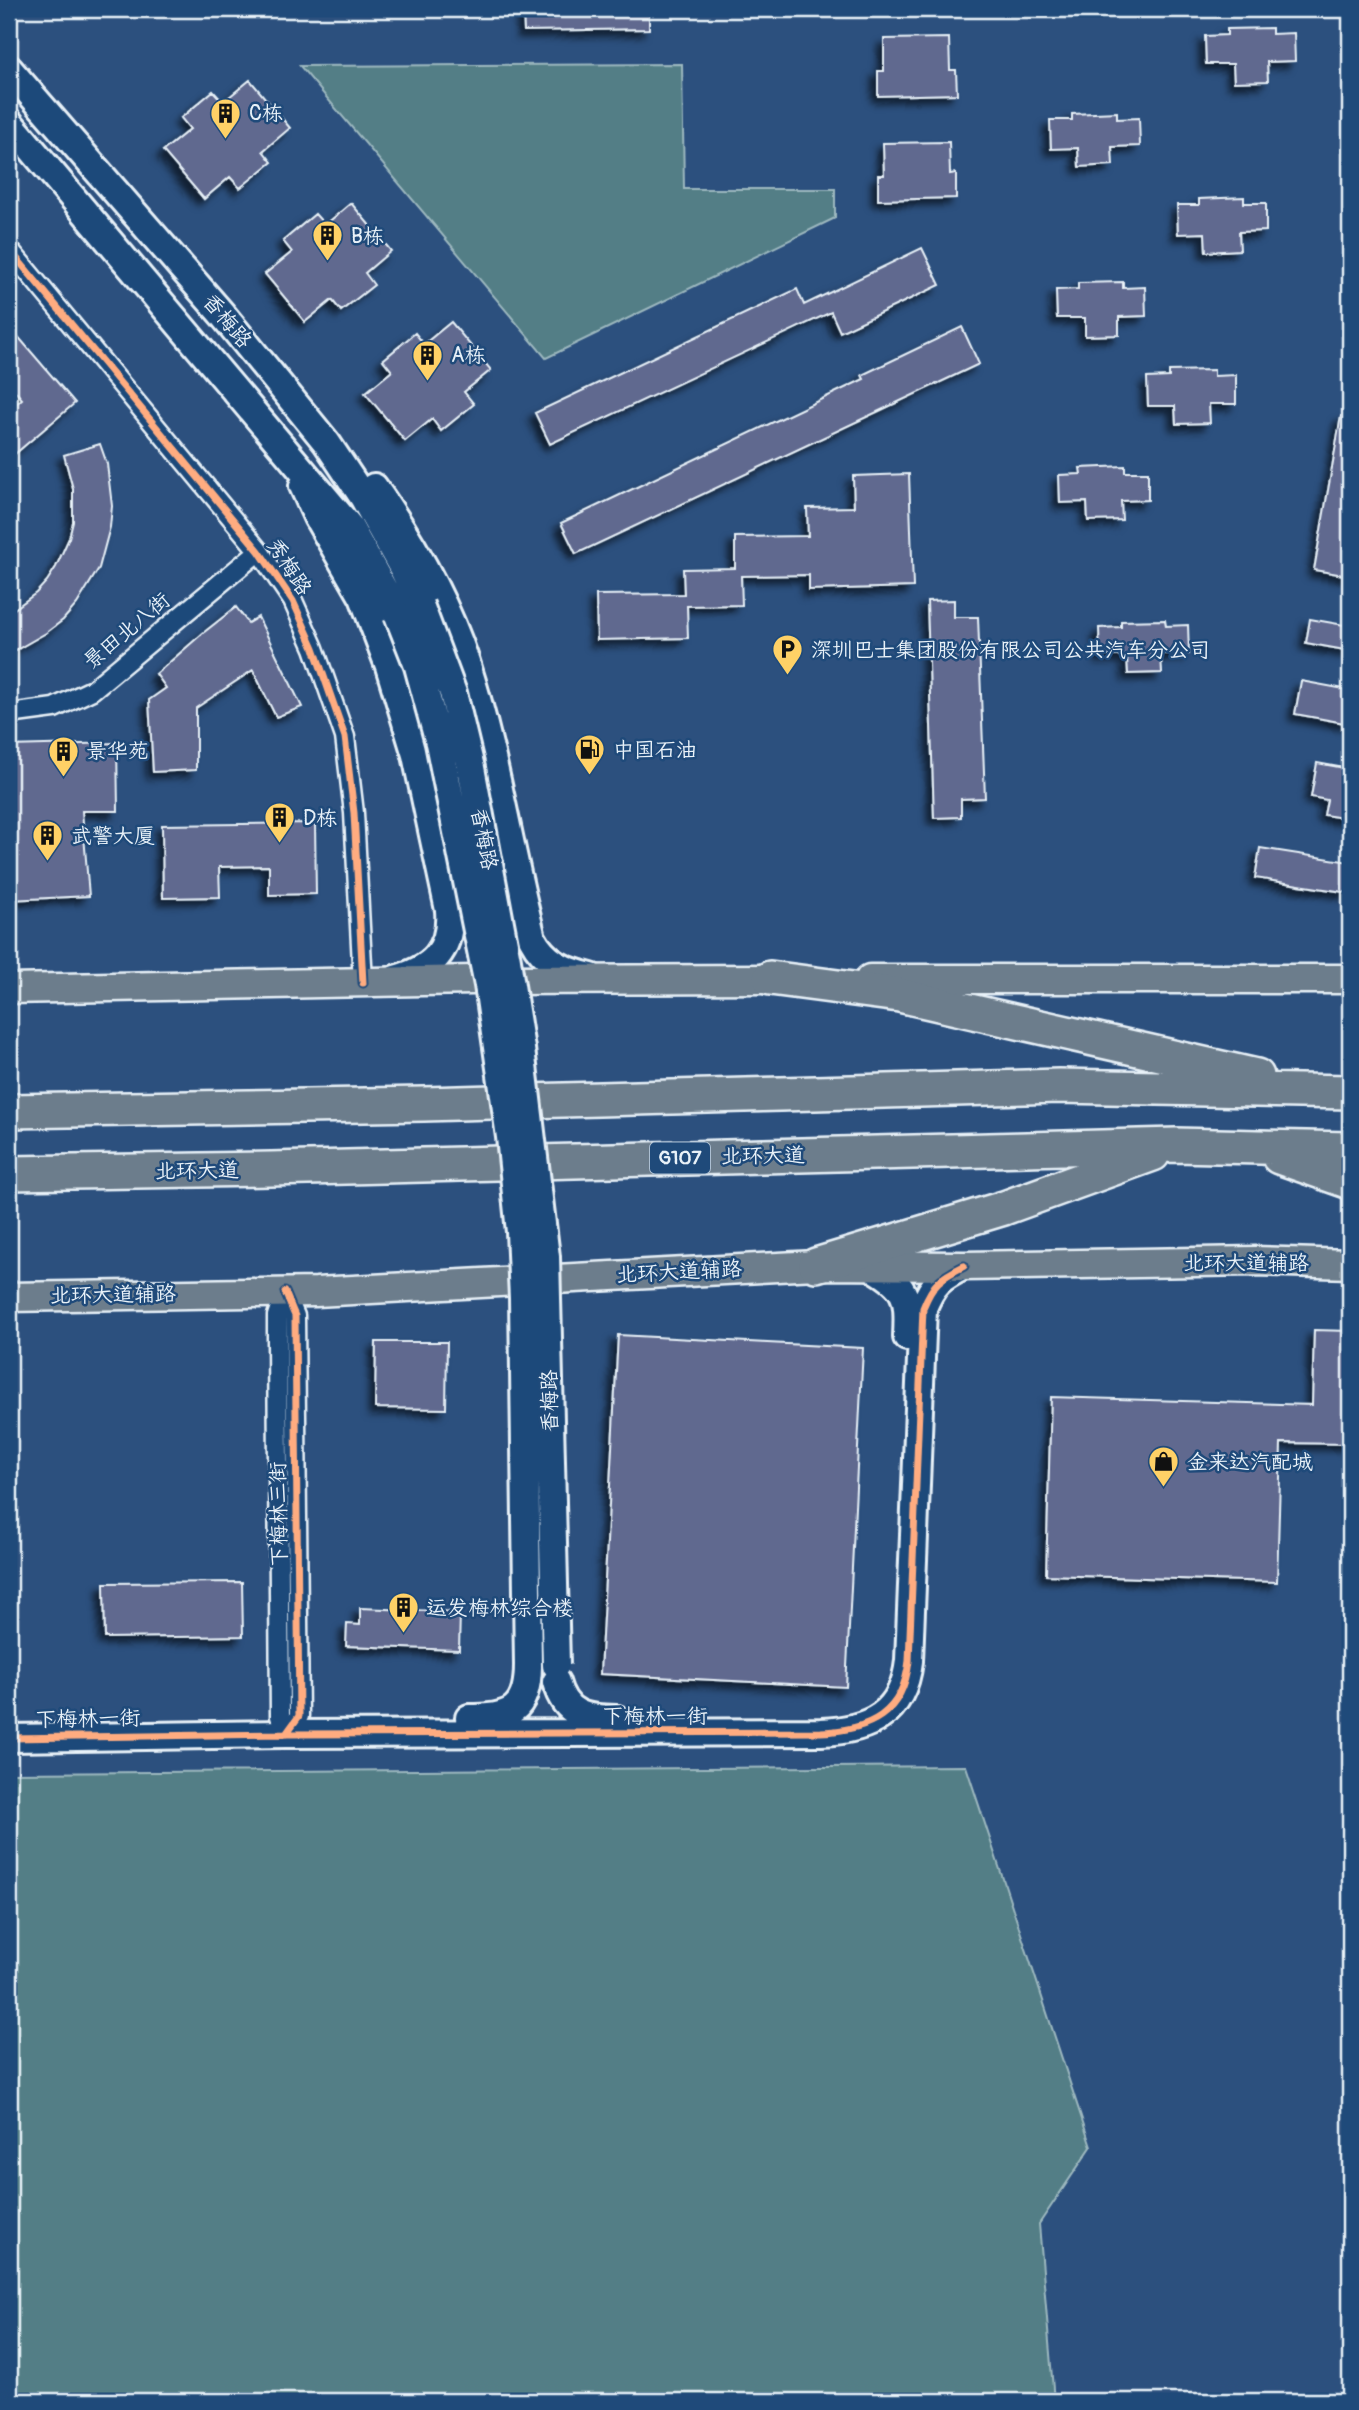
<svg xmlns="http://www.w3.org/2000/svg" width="1359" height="2410" font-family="Pangolin,'LXGW WenKai TC',sans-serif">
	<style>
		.green { fill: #527e86; stroke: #9db8bf; stroke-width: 2 }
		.building { fill: #60698f; stroke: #e8f1f8; stroke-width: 2; filter: url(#shadow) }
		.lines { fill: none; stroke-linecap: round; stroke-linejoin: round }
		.street-casing { stroke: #e8f1f8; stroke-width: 23 }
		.secondary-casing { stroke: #e8f1f8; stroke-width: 32 }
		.primary-casing { stroke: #e8f1f8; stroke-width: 33 }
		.highway-casing { stroke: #e8f1f8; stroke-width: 38 }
		.street { stroke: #1f4a7a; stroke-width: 18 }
		.secondary { stroke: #1f4a7a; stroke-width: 26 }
		.primary { stroke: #6c7d8c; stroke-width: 28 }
		.highway { stroke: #6c7d8c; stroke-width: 33 }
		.secondary-bridge-casing { stroke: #e8f1f8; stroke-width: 32; stroke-linecap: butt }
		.secondary-bridge { stroke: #1f4a7a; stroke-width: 26 }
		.cycleway-casing { stroke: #1f4a7a; stroke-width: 11 }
		.cycleway { stroke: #ffac80; stroke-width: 7 }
		.labels { text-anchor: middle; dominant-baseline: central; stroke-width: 5; stroke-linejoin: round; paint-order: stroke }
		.shield { fill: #1f4a7a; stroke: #acbfd2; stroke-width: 2 }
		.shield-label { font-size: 19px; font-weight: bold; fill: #e8f1f8 }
		.poi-label { font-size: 21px; fill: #e8f1f8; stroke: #1f4a7a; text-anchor: start }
		.street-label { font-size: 21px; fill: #e8f1f8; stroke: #1f4a7a }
	</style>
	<defs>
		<filter id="shadow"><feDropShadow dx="-6" dy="6" stdDeviation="3.5" flood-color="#0009"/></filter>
	</defs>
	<rect width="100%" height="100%" fill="#2c507e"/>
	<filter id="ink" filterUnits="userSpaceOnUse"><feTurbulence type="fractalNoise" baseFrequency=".0143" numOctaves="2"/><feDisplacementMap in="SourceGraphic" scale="14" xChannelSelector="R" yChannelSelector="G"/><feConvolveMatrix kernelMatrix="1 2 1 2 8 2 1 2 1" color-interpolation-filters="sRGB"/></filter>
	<g filter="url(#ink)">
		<!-- green -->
		<path class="green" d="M682,64L684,189H835V218L546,358L300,66Z
			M966,1766L1091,2147L1039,2224L1054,2401H9V1773Z"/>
		<!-- building -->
		<path class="building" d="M523,9H649V29L524,31Z
			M1272,28V34L1294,33L1295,61L1267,62L1268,81L1234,82L1233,64H1206L1205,36L1227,35V29Z
			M949,38L950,70H956L957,94L878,96V71H884V39Z
			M250,80L290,128L263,151L272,162L240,188L230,177L204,199L163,151L190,129L181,118L213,91L223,102Z
			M1117,112V119L1139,118L1140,146L1112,147L1113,165L1079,167L1078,148L1051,149L1050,120H1072V114Z
			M949,142L950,174L956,173V198L878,200V175H884L883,143Z
			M1244,197V203H1266V231L1239,232L1240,250L1206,252L1205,233L1178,234L1177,205H1199V199Z
			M351,203L391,251L365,273L374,285L341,311L332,300L305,322L265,274L292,252L283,241L315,214L325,225Z
			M922,248L940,285L840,332L831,312L550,444L535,413L797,289L804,305Z
			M1123,282V288L1145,287L1146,316L1119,317V335L1085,336V318H1057L1056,290L1078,289V283Z
			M451,322L491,370L464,392L474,404L441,431L432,419L405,441L365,393L392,371L383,360L415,333L424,344Z
			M9,326L75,403L9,459V410L22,399L9,384Z
			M962,327L979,364L576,554L561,523L864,379L862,375Z
			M1214,370V376L1236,375V404H1209L1210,423L1176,424L1175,406H1148L1147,378L1169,377V371Z
			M1341,416H1350V576L1314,570Z
			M100,444L107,464L112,506L110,527L99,568L77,604L63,620L46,633L9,654V613L36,593L47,581L56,567L69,538L73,522V489L64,455Z
			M1125,466V472H1148V500L1121,501L1122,520L1088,521L1087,502L1060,503L1059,475L1081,474L1080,468Z
			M909,474L913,587L809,590V575L741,576L742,605L687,606L688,638L597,640L596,595L684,594L683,569L735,568V537L808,536L807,508L854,507L853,476Z
			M954,600V617H978L985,798L961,799V817L934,818L927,601Z
			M236,607L248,623L258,617L302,707L276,717L253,670L196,708V770L153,772L149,700L166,688L156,674L203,633Z
			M1310,619L1350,626V651L1306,643Z
			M1165,620L1166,626L1188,625L1189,654H1161L1162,673L1128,674L1127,656H1100L1099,628L1121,627V621Z
			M1301,681L1350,690V724L1295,714Z
			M117,743L118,811H82L89,896L9,900V746Z
			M1317,763L1350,769V819L1324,815L1327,800L1311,797Z
			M315,823L316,894L269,895V866L219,867L220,897L163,898L162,825Z
			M1260,848L1350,862V893L1255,878Z
			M1314,1330L1350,1331V1444L1281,1443L1277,1582L1046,1575L1051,1397L1312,1405Z
			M618,1335L863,1348L846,1687L600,1674Z
			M376,1342H447L446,1409L375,1408Z
			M242,1582L243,1636L105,1638L104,1583Z
			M360,1608L460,1612L459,1650L346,1646L347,1624L360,1625Z"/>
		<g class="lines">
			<defs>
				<path id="street" d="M9,249L259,551L293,601L314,648L345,737L354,813L363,983
					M9,714L54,708L92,690L259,551
					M285,1292L295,1316L299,1716L286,1734
					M285,1292L277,1316V1340L280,1716L286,1734"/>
				<path id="secondary" d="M9,69L222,314L327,443L363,497L403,569L420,605
					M9,122L349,526L398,615
					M303,486L317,517L363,597L389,666L416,755L449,910C452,951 432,969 395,979
					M374,487C412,541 445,599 466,662C495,752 509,847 532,938C545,963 565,971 591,977
					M869,1265C907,1286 909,1295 907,1337
					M556,1682C565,1716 586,1719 617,1719
					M469,1718C510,1718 528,1711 528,1665
					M9,1738L286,1734L821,1732C870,1730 903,1714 909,1661L923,1308C933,1283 940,1278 964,1266"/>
				<path id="primary" d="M870,979H1350
					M9,989L473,980L791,979
					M9,1297L316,1292L816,1265L964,1266L1255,1261L1350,1264"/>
				<path id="highway" d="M770,978L899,995L1257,1076
					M9,1111L424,1104L1059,1086L1350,1092
					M1279,1157L1350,1182
					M9,1173L271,1169L1176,1145L1350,1149
					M816,1265L1004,1208L1153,1154"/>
			</defs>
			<!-- street casing -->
			<use href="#street" class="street-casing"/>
			<!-- secondary casing -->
			<use href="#secondary" class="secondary-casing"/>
			<!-- primary casing -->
			<use href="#primary" class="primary-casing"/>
			<!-- highway casing -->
			<use href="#highway" class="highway-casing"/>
			<!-- street -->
			<use href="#street" class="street"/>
			<!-- secondary -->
			<use href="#secondary" class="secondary"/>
			<!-- primary -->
			<use href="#primary" class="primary"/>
			<!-- highway -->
			<use href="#highway" class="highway"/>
			<defs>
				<path id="secondary-bridge" d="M420,605L453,693L471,768L507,960L521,1049L546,1257L556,1665
					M398,615L418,666L439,743L488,985L510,1137L520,1232L523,1298L528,1665"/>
			</defs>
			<!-- secondary-bridge casing -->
			<use href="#secondary-bridge" class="secondary-bridge-casing"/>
			<!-- secondary-bridge -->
			<use href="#secondary-bridge" class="secondary-bridge"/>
			<defs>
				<path id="cycleway" d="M9,249L259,551L293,601L314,648L345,737L354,813L363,983
					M285,1292L295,1316L299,1716L286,1734
					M9,1738L286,1734L821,1732C870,1730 903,1714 909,1661L923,1308C933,1283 940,1278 964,1266"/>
			</defs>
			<!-- cycleway casing -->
			<use href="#cycleway" class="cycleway-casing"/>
			<!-- cycleway -->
			<use href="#cycleway" class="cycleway"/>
		</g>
	</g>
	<!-- icons -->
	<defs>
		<symbol id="building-pin" viewBox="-11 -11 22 30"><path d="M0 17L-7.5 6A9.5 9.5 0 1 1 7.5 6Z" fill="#ffd166" stroke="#1f4a7a"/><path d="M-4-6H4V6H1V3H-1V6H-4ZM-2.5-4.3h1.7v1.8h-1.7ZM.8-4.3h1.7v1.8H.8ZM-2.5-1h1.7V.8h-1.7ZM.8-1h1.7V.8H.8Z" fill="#111"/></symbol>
		<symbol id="parking-pin" viewBox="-11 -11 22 30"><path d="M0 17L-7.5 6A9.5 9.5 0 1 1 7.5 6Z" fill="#ffd166" stroke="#1f4a7a"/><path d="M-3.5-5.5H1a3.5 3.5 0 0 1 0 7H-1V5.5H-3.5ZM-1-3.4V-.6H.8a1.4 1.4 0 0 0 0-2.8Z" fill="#111"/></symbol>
		<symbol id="fuel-pin" viewBox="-11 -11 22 30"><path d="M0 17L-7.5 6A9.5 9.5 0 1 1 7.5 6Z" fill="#ffd166" stroke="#1f4a7a"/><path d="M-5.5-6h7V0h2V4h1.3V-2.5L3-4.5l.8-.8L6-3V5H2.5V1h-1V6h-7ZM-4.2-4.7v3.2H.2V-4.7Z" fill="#111"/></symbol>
		<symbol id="shop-pin" viewBox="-11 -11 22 30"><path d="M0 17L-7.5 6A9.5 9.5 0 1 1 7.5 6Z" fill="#ffd166" stroke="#1f4a7a"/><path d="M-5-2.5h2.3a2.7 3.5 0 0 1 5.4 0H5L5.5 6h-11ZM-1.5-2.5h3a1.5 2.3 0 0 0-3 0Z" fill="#111"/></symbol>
	</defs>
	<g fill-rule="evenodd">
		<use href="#building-pin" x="208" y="96" width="35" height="47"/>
		<use href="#building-pin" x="310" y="218" width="35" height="47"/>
		<use href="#building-pin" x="410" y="338" width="35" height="47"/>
		<use href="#parking-pin" x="770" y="632" width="35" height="47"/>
		<use href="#fuel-pin" x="572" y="732" width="35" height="47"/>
		<use href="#building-pin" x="46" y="734" width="35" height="47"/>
		<use href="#building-pin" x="262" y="800" width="35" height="47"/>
		<use href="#building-pin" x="30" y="818" width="35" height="47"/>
		<use href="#shop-pin" x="1146" y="1444" width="35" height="47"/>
		<use href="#building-pin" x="386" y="1590" width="35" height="47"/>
	</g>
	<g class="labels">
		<!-- shield labels -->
		<rect class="shield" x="650" y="1142.5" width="60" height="31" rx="5"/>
		<g class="shield-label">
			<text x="680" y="1158">G107</text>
		</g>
		<!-- poi labels -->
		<g class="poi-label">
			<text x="249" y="113">C栋</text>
			<text x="351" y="236">B栋</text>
			<text x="451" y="355">A栋</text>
			<text x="811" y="650">深圳巴士集团股份有限公司公共汽车分公司</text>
			<text x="613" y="750">中国石油</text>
			<text x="86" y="751">景华苑</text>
			<text x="303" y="818">D栋</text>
			<text x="71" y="836">武警大厦</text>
			<text x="1187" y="1462">金来达汽配城</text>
			<text x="426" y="1608">运发梅林综合楼</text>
		</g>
		<!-- street labels -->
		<g class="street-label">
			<text transform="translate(227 321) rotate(50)">香梅路</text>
			<text transform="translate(289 567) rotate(57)">秀梅路</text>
			<text transform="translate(127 631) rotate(-40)">景田北八街</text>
			<text transform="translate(484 839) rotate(79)">香梅路</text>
			<text transform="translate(763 1156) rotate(-1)">北环大道</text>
			<text transform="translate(197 1171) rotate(-1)">北环大道</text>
			<text x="1246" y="1263">北环大道辅路</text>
			<text transform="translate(679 1272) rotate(-3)">北环大道辅路</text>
			<text transform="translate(113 1295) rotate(-1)">北环大道辅路</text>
			<text transform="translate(550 1401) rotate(-91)">香梅路</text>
			<text transform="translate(279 1514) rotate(-91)">下梅林三街</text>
			<text x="655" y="1716">下梅林一街</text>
			<text transform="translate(88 1719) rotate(-1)">下梅林一街</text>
		</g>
	</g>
	<!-- margin -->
	<rect width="1359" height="2410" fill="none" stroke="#1f4a7a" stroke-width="35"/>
	<rect x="18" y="18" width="1324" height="2375" fill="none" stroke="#e8f1f8" stroke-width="2.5" filter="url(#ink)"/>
</svg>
